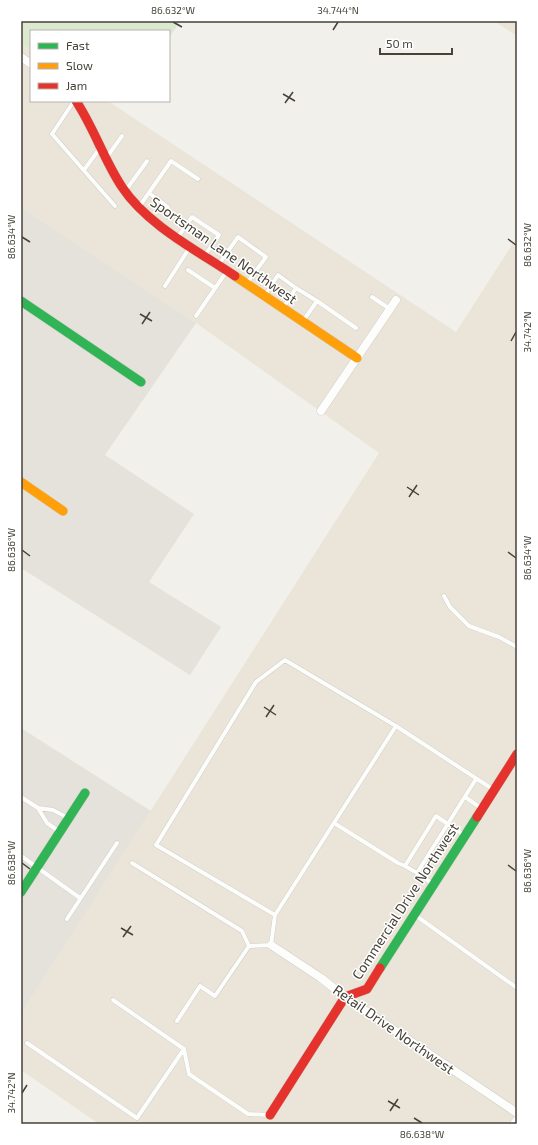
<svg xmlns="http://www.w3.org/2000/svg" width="538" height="1145" font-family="'Exo 2',sans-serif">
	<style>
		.residential { fill: #e4e2da }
		.commercial { fill: #ebe5d9 }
		.green { fill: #dde9ce }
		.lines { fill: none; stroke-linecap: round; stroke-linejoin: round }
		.lane-casing { stroke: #cfcec9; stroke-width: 5 }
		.street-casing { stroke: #cfcec9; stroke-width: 9 }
		.fast-casing { stroke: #cfcdc3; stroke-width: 10 }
		.slow-casing { stroke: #cfcdc3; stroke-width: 10 }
		.jam-casing { stroke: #cfcdc3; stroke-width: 10 }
		.lane { stroke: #fdfdfc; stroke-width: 4 }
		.street { stroke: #fdfdfc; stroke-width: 8 }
		.fast { stroke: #30b455; stroke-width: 9 }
		.slow { stroke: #ff9f0a; stroke-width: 9 }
		.jam { stroke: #e5322d; stroke-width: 9 }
		.ticks { fill: none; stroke: #464238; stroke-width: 1.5 }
		.labels { text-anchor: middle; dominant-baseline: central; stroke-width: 3; stroke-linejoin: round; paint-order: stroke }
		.street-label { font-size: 14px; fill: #464238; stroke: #fff }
		.neatline { fill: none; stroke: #464238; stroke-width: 1.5 }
		.ticks-label { font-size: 10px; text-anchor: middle; fill: #464238 }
	</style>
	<rect width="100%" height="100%" fill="#f1f0eb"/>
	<!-- residential -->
	<path class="residential" d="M21,207L196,323L105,455L194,514L149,582L221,627L190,675L21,568Z
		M21,728L151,811L21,1014Z"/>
	<!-- commercial -->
	<path class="commercial" d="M494,21H517V36Z
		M21,43L31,50V101H108L456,332L517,237V1124H99L21,1070V1014L379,453L196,323L21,207Z"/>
	<!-- green -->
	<path class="green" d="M21,21H180L169,38V31H31V50L21,43Z"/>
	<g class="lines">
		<defs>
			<path id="lane" d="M74,101L52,134L115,206
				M107,157L122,136
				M84,170L100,148
				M126,190L147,161
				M149,193L168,207
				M139,207L171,161L198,179
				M178,237L192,217L219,235L206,254
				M219,264L238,237L266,257L247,283
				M188,270L215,288
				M165,286L190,247
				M265,295L278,275L296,288
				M372,297L390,309
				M283,308L296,288L317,301
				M196,316L227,271
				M303,321L317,301L356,328
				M444,596L450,607L469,626L499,637L517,647
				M21,797L38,808L47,823L60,832
				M465,797L481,808
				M38,808L53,810L68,818
				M334,823L398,863L405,866
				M464,835L436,816L405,866L417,873L476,779
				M21,856L80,898
				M132,863L242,931L249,946
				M417,873L433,884
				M275,915L156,845L256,682L285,660L396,726L494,790
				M415,915L517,988
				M67,919L117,843
				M113,1000L184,1049L189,1074L248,1114L269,1115
				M177,1021L200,986L215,996L249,946L271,945L275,915L396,726
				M27,1043L137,1118L184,1049"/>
			<path id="street" d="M21,57L31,64
				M321,411L396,300
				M271,945L321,978L345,997L517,1113
				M514,1124L517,1120"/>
			<path id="fast" d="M21,301L141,382
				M21,892L85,793
				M380,968L477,817"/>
			<path id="slow" d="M235,276L357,358
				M21,482L63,511"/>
			<path id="jam" d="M76,101C94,128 104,160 122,187C147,225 198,251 235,276
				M477,817L517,754
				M270,1115L345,997L367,989L380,968"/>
		</defs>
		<!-- lane casing -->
		<use href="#lane" class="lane-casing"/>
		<!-- street casing -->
		<use href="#street" class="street-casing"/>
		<!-- fast casing -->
		<use href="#fast" class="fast-casing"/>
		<!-- slow casing -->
		<use href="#slow" class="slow-casing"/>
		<!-- jam casing -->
		<use href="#jam" class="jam-casing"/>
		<!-- lane -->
		<use href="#lane" class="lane"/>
		<!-- street -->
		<use href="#street" class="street"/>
		<!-- fast -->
		<use href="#fast" class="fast"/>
		<!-- slow -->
		<use href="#slow" class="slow"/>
		<!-- jam -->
		<use href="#jam" class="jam"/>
	</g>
	<!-- ticks -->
	<path class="ticks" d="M173,22L182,27M333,30L338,22M283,94L295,101M285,103L293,92M22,237L30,242M508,239L516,245M140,314L152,321M142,324L150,312M511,341L516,332M407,487L419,495M409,497L417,485M22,550L30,556M508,552L516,558M264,707L276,715M266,717L274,705M22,863L30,869M508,865L516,871M121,928L133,935M123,937L131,926M22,1093L27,1085M388,1101L400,1108M390,1111L398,1099M414,1118L422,1123"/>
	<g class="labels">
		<!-- street labels -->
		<g class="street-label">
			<text transform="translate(224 250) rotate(35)">Sportsman Lane Northwest</text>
			<text transform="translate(405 901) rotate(-57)">Commercial Drive Northwest</text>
			<text transform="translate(394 1029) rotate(35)">Retail Drive Northwest</text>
		</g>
	</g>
	<!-- border -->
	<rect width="538" height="1145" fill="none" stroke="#ffffff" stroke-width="44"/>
	<!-- legend -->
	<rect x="30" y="30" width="140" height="72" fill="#ffffff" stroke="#b5b3af"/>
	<rect x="38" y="43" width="20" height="6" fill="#30b455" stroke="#b5b3af"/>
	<text x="66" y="50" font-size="12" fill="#464238">Fast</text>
	<rect x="38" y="63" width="20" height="6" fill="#ff9f0a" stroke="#b5b3af"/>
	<text x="66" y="70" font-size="12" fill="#464238">Slow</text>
	<rect x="38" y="83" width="20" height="6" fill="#e5322d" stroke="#b5b3af"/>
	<text x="66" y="90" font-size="12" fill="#464238">Jam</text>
	<!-- scale -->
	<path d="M380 48v6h72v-6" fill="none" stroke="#464238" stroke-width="2"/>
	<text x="386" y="48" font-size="12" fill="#464238" stroke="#ffffff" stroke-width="3" paint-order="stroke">50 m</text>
	<rect x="22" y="22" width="494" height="1101" class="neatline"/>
	<g class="ticks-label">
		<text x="173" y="14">86.632°W</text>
		<text x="338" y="14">34.744°N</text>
		<text transform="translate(11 237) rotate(-90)" y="4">86.634°W</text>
		<text transform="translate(527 245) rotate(-90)" y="4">86.632°W</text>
		<text transform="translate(527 332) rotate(-90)" y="4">34.742°N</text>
		<text transform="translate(11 550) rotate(-90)" y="4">86.636°W</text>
		<text transform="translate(527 558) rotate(-90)" y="4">86.634°W</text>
		<text transform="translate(11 863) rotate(-90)" y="4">86.638°W</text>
		<text transform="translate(527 871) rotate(-90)" y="4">86.636°W</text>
		<text transform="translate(11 1093) rotate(-90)" y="4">34.742°N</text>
		<text x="422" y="1138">86.638°W</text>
	</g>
</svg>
